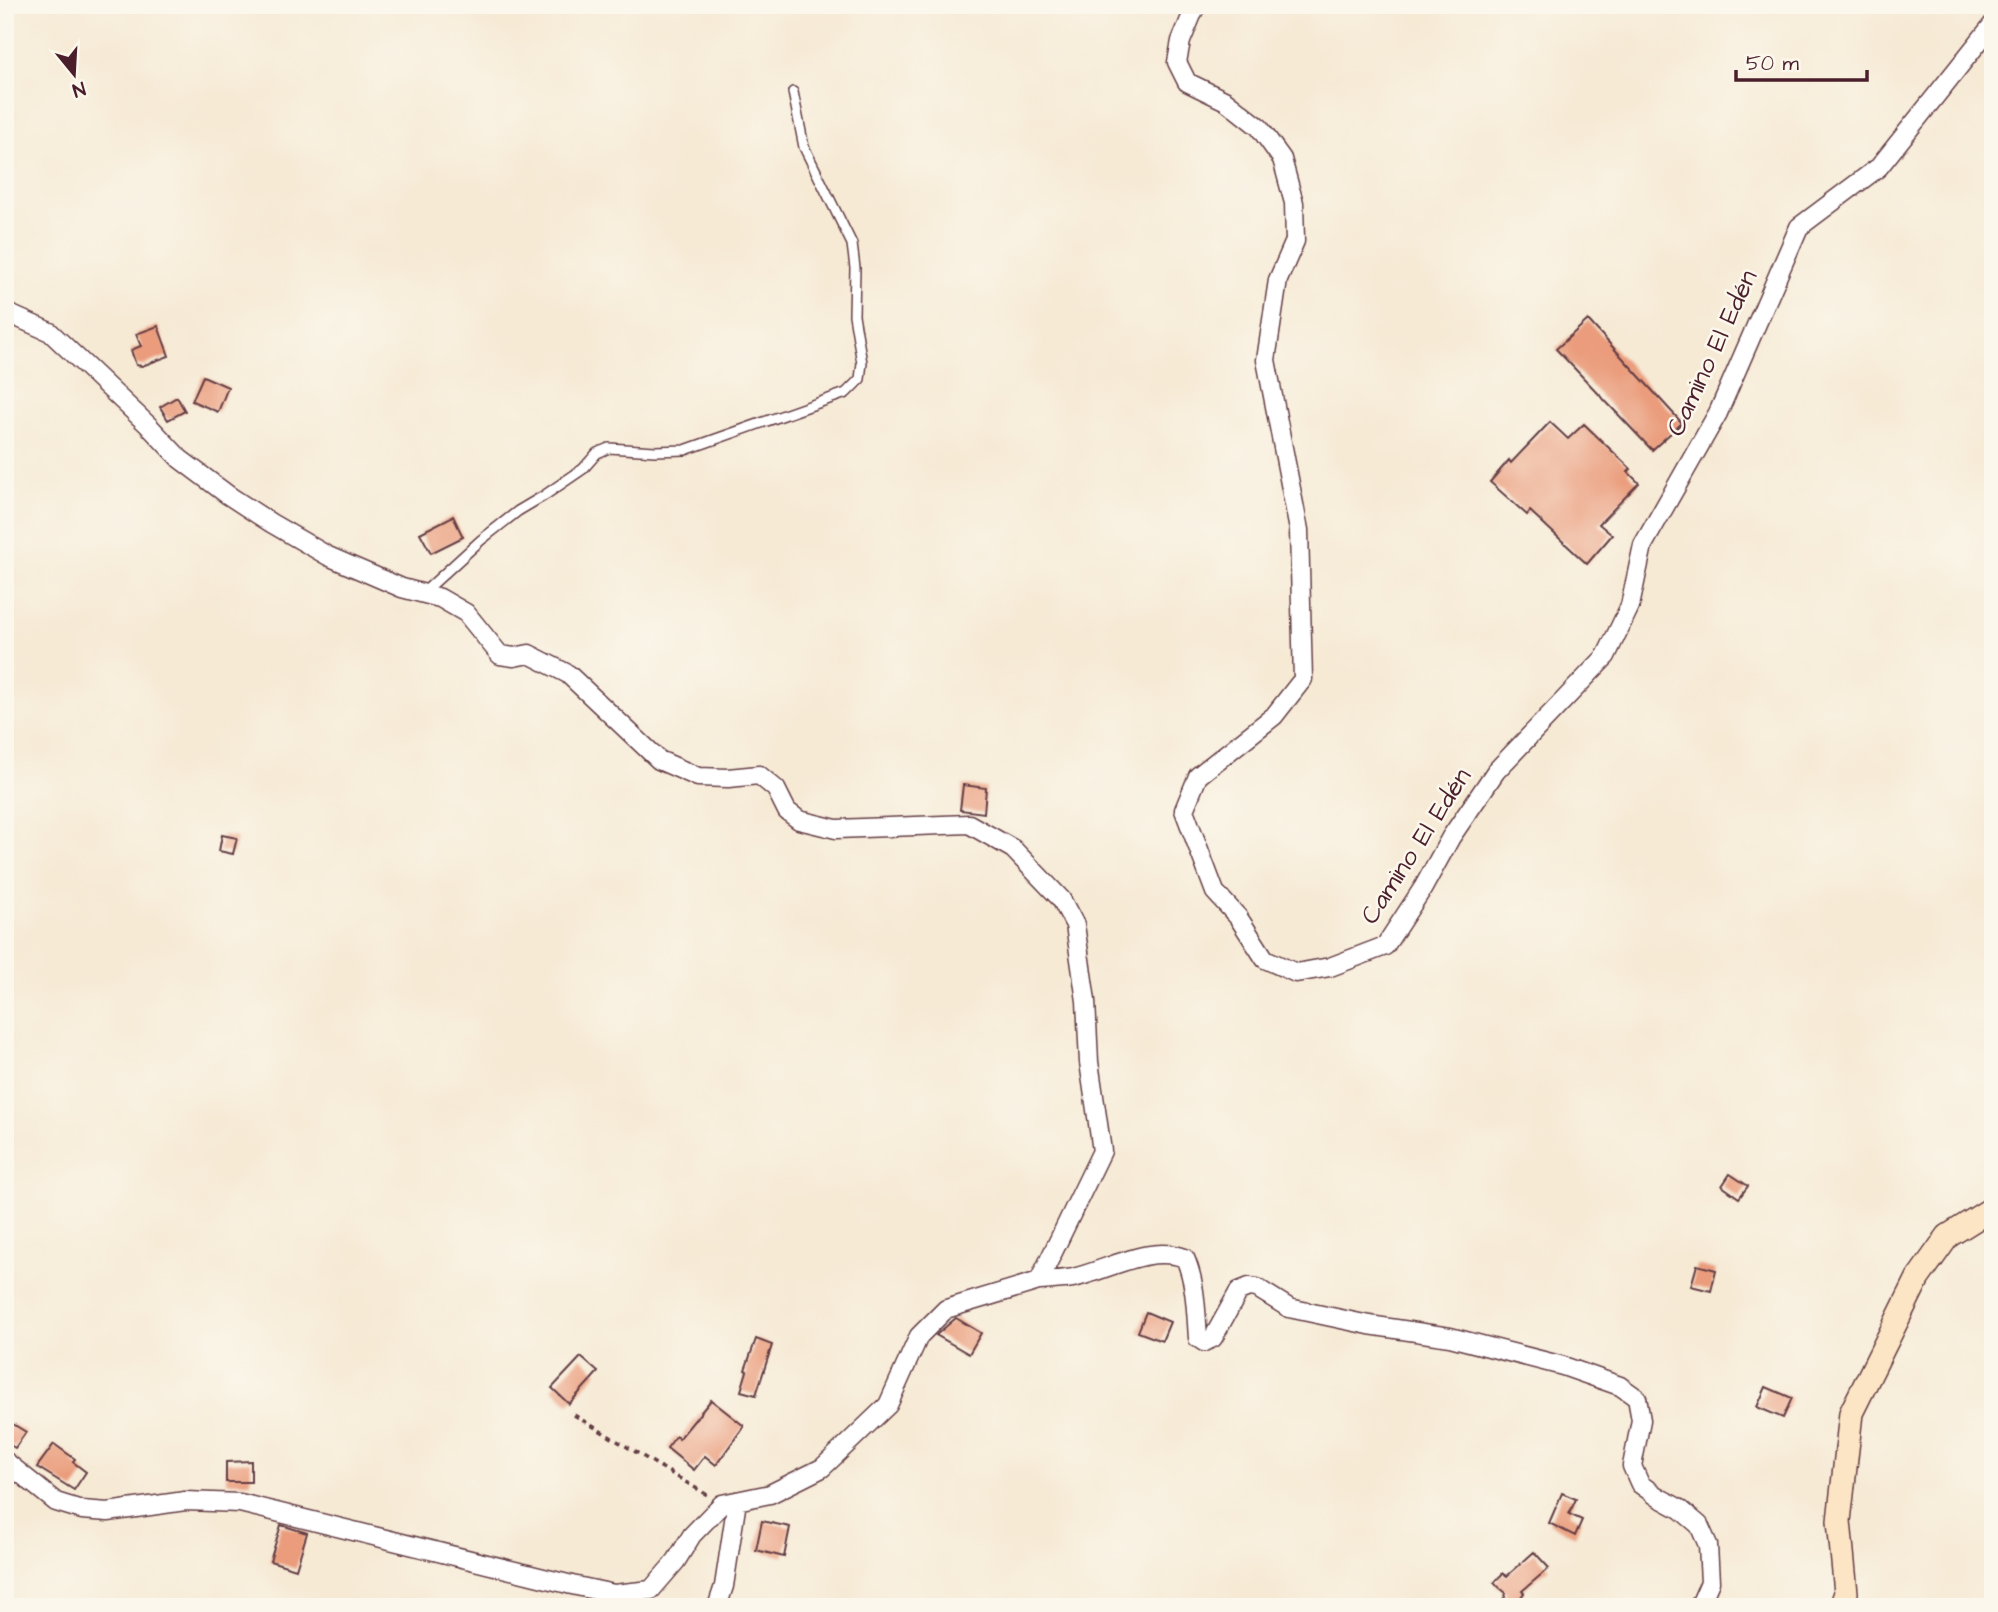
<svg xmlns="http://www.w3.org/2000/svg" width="1998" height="1612" font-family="'Architects Daughter',sans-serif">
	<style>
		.building { fill: #ea9c7c }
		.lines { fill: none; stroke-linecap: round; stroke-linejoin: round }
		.lane-casing { stroke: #643d44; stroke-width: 12 }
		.street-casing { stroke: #643d44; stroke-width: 21 }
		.secondary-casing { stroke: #643d44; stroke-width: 26 }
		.path { stroke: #643d44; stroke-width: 3.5; stroke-dasharray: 5 5; stroke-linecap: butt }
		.lane { stroke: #fff; stroke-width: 9 }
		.street { stroke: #fff; stroke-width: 18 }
		.secondary { stroke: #fce5c4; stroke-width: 23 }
		.labels { text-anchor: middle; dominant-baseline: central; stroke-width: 5; stroke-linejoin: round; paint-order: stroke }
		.street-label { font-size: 26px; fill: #4a1f2b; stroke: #fbf7ec }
	</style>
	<rect width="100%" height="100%" fill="#fbf7ec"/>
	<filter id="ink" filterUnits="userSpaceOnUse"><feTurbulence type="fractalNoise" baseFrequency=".0143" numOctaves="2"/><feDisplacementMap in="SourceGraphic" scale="14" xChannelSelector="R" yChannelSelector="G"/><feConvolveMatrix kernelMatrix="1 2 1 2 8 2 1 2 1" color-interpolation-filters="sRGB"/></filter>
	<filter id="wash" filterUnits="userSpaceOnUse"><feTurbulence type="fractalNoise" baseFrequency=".00686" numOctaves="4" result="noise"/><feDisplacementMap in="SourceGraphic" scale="28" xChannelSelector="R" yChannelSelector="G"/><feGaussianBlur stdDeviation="1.57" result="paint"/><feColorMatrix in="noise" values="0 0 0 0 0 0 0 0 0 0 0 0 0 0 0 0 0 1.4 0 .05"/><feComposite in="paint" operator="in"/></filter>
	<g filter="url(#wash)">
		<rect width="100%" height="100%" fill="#f6ead5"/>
		<g id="blocks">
			<!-- building -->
			<path class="building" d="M1588,320L1682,423L1652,450L1556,349Z
				M158,326L169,356L142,366L136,365L131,350L141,346L136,334Z
				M203,376L228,387L218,412L192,401Z
				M177,397L185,411L168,420L160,407Z
				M1550,422L1568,439L1584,424L1631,469L1628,472L1639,483L1599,524L1612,535L1587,564L1530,511L1527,515L1490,482L1509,460L1511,463Z
				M453,516L463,537L431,553L420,533Z
				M963,785L986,788L984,813L960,810Z
				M222,835L237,838L233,854L219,851Z
				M1730,1174L1748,1186L1739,1198L1722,1186Z
				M1697,1265L1716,1270L1711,1291L1691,1286Z
				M1146,1312L1170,1322L1162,1341L1138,1332Z
				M956,1318L981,1333L969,1354L936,1335Z
				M756,1339L772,1345L756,1395L741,1391L747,1371L745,1370Z
				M581,1357L598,1372L569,1404L552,1388Z
				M1766,1387L1792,1398L1783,1418L1757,1407Z
				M711,1400L744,1426L716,1465L705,1456L694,1470L667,1448L676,1436L679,1439Z
				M13,1424L26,1432L15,1448L5,1442V1435Z
				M54,1444L75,1459L73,1462L86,1472L74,1490L37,1467Z
				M251,1461V1482H226V1462Z
				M1562,1493L1576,1499L1569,1514L1582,1520L1575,1536L1549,1523Z
				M762,1521L790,1527L784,1557L756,1550Z
				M281,1525L307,1533L296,1569L270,1561Z
				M1534,1552L1549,1568L1522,1591L1524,1593L1513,1607H1502L1506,1593L1494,1583L1503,1573L1507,1576Z"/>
		</g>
	</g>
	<g filter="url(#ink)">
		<use href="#blocks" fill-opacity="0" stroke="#643d44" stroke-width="2"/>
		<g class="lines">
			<defs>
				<path id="lane" d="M423,593L481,540L518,511L545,495L583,469L597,453L609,448L655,451L685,450L846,393L860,379L862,363L854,315L855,268L852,244L804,147L793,92"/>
				<path id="street" d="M1196,5L1181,41L1177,62L1187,82L1226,101L1259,127L1282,159L1294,203L1295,241L1278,280L1266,360L1299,530L1303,679L1274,716L1198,776L1184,810L1215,892L1238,917L1265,959L1296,973L1330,967L1385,946L1423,888L1451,837L1496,771L1606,656L1630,606L1643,545L1718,413L1799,227L1879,167L1993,24
					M5,312L50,332L148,425L180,459L228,495L271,523L328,556L402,588L440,598L466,613L500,655L514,657L529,654L568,674L659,760L698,777L728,778L759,775L776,789L787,811L799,820L836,829L969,824L1013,849L1061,899L1075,925L1086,1001L1089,1062L1102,1151L1039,1281L946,1309L919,1336L888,1405L822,1468L770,1494L722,1504L692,1535L676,1561L651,1590L614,1594L572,1585L240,1503L185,1501L108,1512L82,1510L56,1502L5,1461
					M1039,1281C1050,1280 1062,1280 1073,1278C1108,1270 1150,1244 1185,1258C1196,1283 1196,1312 1198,1338L1204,1342L1213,1338L1239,1291L1249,1287L1257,1288L1289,1308L1369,1325L1450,1337L1563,1366L1620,1386L1637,1398L1641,1420L1632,1466L1640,1484L1658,1497L1680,1509L1699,1525L1708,1545L1710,1582L1699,1607
					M717,1607L724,1586L737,1501"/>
				<path id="secondary" d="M1841,1607L1846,1593L1839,1521L1851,1413L1918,1278L1948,1236L1993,1208"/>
			</defs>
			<!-- lane casing -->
			<use href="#lane" class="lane-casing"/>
			<!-- street casing -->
			<use href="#street" class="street-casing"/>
			<!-- secondary casing -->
			<use href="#secondary" class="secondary-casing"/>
			<!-- path -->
			<path class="path" d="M574,1415L709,1496"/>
			<!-- lane -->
			<use href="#lane" class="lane"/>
			<!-- street -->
			<use href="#street" class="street"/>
			<!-- secondary -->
			<use href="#secondary" class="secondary"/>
		</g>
	</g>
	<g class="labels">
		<!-- street labels -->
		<g class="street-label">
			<text transform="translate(1712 353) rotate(-65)">Camino El Edén</text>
			<text transform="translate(1416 846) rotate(-57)">Camino El Edén</text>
		</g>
	</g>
	<!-- margin -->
	<rect width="1998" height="1612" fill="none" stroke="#fbf7ec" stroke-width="28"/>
	<!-- north arrow -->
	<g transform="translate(74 74) rotate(162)" stroke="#fbf7ec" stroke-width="5" paint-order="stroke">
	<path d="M0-5L12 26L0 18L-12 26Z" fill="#4a1f2b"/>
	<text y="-10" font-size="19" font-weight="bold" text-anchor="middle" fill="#4a1f2b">N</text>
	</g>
	<!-- scale -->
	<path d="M1736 70v10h131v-10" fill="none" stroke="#4a1f2b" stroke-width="3.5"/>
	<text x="1746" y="70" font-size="21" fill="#4a1f2b" stroke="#fbf7ec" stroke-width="5" paint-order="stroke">50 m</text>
</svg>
